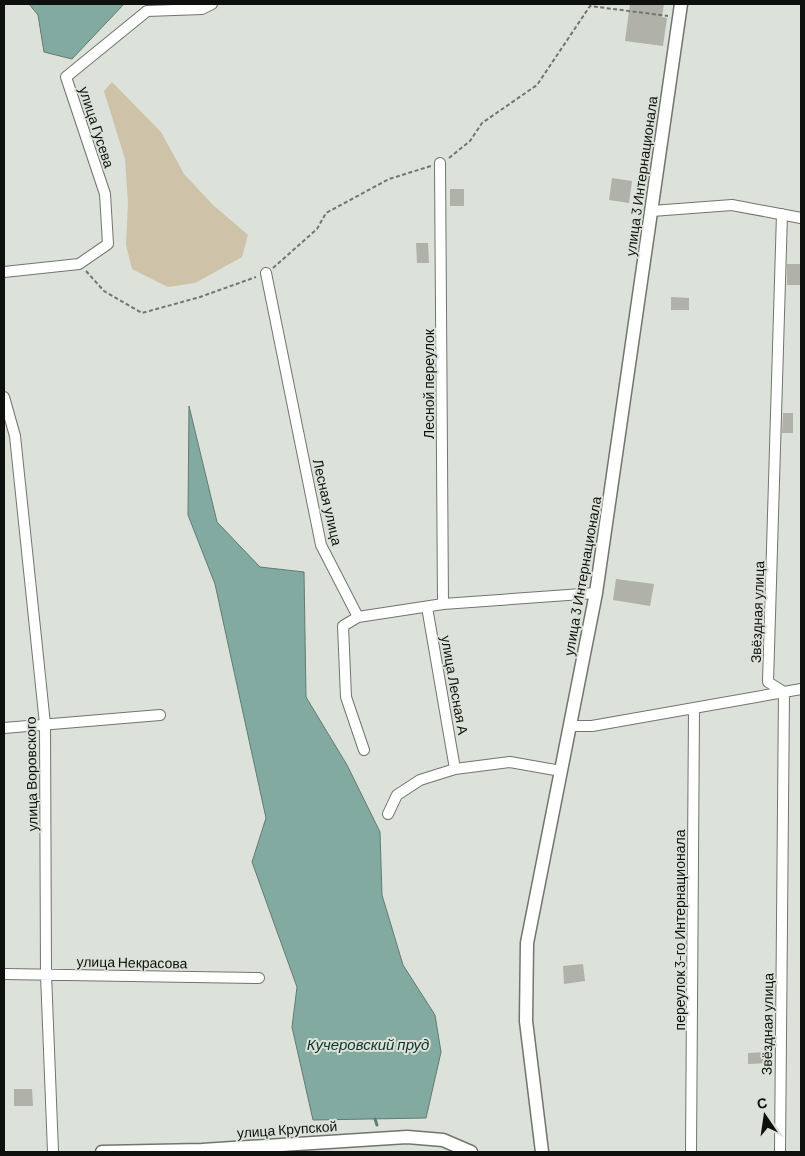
<svg xmlns="http://www.w3.org/2000/svg" width="805" height="1156" font-family="Barlow,sans-serif">
	<style>
		.green { fill: #cec2a8 }
		.water { fill: #83aaa0; stroke: #607c74 }
		.lines { fill: none; stroke-linecap: round; stroke-linejoin: round }
		.stream { stroke: #607c74; stroke-width: 3 }
		.building { fill: #b0b1a9 }
		.minor-casing { stroke: #71756e; stroke-width: 12 }
		.tertiary-casing { stroke: #71756e; stroke-width: 15 }
		.path { stroke: #727570; stroke-width: 2; stroke-dasharray: 4 2.5; stroke-linecap: butt }
		.minor { stroke: #fff; stroke-width: 10 }
		.tertiary { stroke: #fff; stroke-width: 12 }
		.labels { text-anchor: middle; dominant-baseline: central; stroke-width: 4; stroke-linejoin: round; paint-order: stroke }
		.street-label { font-size: 14px; fill: #0e100d; stroke: #dce1d9 }
		.water-label { font-size: 15px; font-style: italic; fill: #0c332b; stroke: #dce1d9 }
	</style>
	<rect width="100%" height="100%" fill="#dce1d9"/>
	<!-- green -->
	<path class="green" d="M112,82L161,132L184,174L213,205L248,235L242,257L195,283L168,287L132,269L126,245L128,203L125,159L104,91Z"/>
	<!-- water -->
	<path class="water" d="M29,4H124L72,59L44,52L38,15Z
		M189,406L217,522L260,567L304,572L306,697L347,765L380,832L382,895L403,965L435,1015L441,1052L426,1118L313,1120L292,1027L297,987L252,862L266,818L215,584L188,515Z"/>
	<g class="lines">
		<!-- stream -->
		<path class="stream" d="M375,1119L377,1125"/>
	</g>
	<!-- building -->
	<path class="building" d="M630,4H664L662,17L667,18L663,46L625,41Z
		M612,178L632,181L629,203L609,200Z
		M450,189H464V206H450Z
		M416,243H428L429,263H417Z
		M787,264H801V285H787Z
		M671,297L689,298V310H671Z
		M783,413H793V433H782Z
		M616,579L654,584L650,606L613,600Z
		M583,964L585,981L564,984L563,966Z
		M769,1052V1063L748,1064V1053Z
		M14,1089H32L33,1106H14Z"/>
	<g class="lines">
		<defs>
			<path id="minor" d="M440,163L443,604
				M652,211L732,205L801,218
				M4,272L79,264L108,244L105,194L66,77L147,11L202,9L212,4
				M266,273L321,545L358,617L343,626L346,697L364,750
				M4,397L15,436L45,724L46,974L53,1152
				M427,607L455,769
				M358,617L443,604L596,593
				M570,726H592L801,689
				M4,728L160,715
				M388,814L397,795L420,780L455,769L510,762L561,771
				M4,974L259,978
				M691,1152L694,709
				M780,1152L784,692L768,682L782,214"/>
			<path id="tertiary" d="M102,1152L202,1150L407,1137L443,1140L471,1152
				M542,1152L526,1021L527,943L596,593L681,4"/>
		</defs>
		<!-- minor casing -->
		<use href="#minor" class="minor-casing"/>
		<!-- tertiary casing -->
		<use href="#tertiary" class="tertiary-casing"/>
		<!-- path -->
		<path class="path" d="M449,158L470,141L482,123L537,85L590,6L668,16
			M273,268L317,229L326,213L389,179L431,166
			M86,271L104,291L142,313L200,297L256,277"/>
		<!-- minor -->
		<use href="#minor" class="minor"/>
		<!-- tertiary -->
		<use href="#tertiary" class="tertiary"/>
	</g>
	<g class="labels">
		<!-- street labels -->
		<g class="street-label">
			<text transform="translate(97 127) rotate(72)">улица Гусева</text>
			<text transform="translate(641 176) rotate(-82)">улица 3 Интернационала</text>
			<text transform="translate(428 384) rotate(-90)">Лесной переулок</text>
			<text transform="translate(328 502) rotate(77)">Лесная улица</text>
			<text transform="translate(582 576) rotate(-80)">улица 3 Интернационала</text>
			<text transform="translate(757 612) rotate(-88)">Звёздная улица</text>
			<text transform="translate(455 685) rotate(80)">улица Лесная А</text>
			<text transform="translate(31 774) rotate(-91)">улица Воровского</text>
			<text transform="translate(679 930) rotate(-90)">переулок 3-го Интернационала</text>
			<text transform="translate(132 962) rotate(1)">улица Некрасова</text>
			<text transform="translate(767 1024) rotate(-89)">Звёздная улица</text>
			<text transform="translate(287 1129) rotate(-4)">улица Крупской</text>
		</g>
		<!-- water labels -->
		<g class="water-label">
			<text x="368" y="1044">Кучеровский пруд</text>
		</g>
	</g>
	<!-- border -->
	<rect width="805" height="1156" fill="none" stroke="#0e100d" stroke-width="10"/>
	<!-- north arrow -->
	<g transform="translate(765 1116) rotate(347)" stroke="#dce1d9" stroke-width="4" paint-order="stroke">
	<path d="M0-4L9 19L0 12L-9 19Z" fill="#0e100d"/>
	<text y="-8" font-size="14" font-weight="bold" text-anchor="middle" fill="#0e100d">С</text>
	</g>
</svg>
